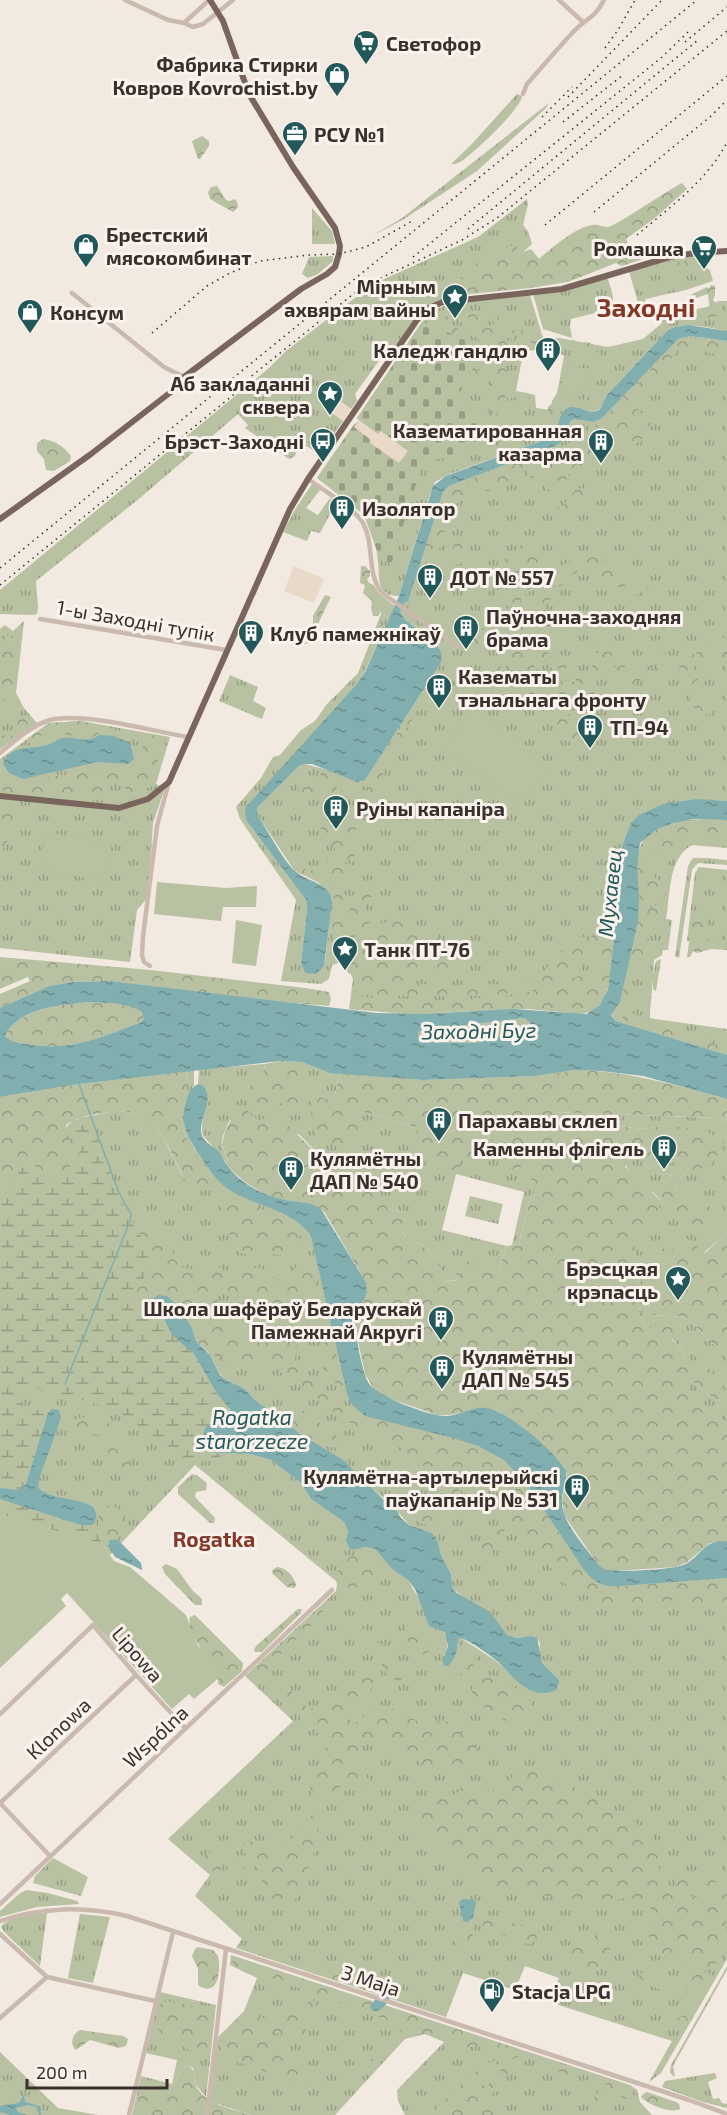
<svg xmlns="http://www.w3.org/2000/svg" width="727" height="2115" font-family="'Exo 2',sans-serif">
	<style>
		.grass { fill: url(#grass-tufts); fill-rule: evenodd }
		.forest { fill: url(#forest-crowns) }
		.wetland { fill: url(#wetland-marsh) }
		.cemetery { fill: url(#cemetery-stones) }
		.garden { fill: #b8c1a1 }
		.plaza { fill: #e9d9c9 }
		.water { fill: url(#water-ripples); fill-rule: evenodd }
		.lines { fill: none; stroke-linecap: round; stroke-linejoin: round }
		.stream { stroke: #81aeae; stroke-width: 1.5 }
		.minor { stroke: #cab9ad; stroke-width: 4.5 }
		.major { stroke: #7a655d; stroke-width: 6 }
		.rail { stroke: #392f2b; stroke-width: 1.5; stroke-dasharray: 1.5 4.5; stroke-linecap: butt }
		.labels { text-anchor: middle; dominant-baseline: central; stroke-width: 6; stroke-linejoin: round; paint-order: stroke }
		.poi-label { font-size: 20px; font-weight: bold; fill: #392f2b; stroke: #faf3ed; text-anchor: start }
		.street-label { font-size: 20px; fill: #392f2b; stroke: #faf3ed }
		.water-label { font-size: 21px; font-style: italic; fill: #225859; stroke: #faf3ed }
		.neighbourhood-label { font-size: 21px; font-weight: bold; fill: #843928; stroke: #faf3ed }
		.district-label { font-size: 26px; font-weight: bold; fill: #843928; stroke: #faf3ed }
	</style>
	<defs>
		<pattern id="grass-tufts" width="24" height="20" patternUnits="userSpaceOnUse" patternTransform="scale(1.5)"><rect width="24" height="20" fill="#b8c1a1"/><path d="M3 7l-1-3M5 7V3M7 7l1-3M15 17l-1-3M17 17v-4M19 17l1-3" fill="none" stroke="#979d83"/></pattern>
		<pattern id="forest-crowns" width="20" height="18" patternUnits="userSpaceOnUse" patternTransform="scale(1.5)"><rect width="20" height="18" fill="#b8c1a1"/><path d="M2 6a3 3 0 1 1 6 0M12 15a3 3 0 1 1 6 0" fill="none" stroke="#979d83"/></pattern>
		<pattern id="wetland-marsh" width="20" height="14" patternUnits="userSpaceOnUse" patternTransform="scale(1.5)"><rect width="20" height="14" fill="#b8c1a1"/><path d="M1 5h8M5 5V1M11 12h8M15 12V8" fill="none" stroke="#979d83"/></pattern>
		<pattern id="cemetery-stones" width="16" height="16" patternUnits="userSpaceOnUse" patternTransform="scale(1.5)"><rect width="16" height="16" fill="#b8c1a1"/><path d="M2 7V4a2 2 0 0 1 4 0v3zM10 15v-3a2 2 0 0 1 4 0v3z" fill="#979d83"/></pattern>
		<pattern id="water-ripples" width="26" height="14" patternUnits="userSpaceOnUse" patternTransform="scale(1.5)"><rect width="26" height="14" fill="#81aeae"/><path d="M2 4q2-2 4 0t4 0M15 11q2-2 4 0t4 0" fill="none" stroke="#6b8e8e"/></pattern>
	</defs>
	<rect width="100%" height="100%" fill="#f2e9e1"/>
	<!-- grass -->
	<path class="grass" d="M517,94L522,96C521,109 472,155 460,162C456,164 454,164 451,164L470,146Z
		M549,103L545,109L477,171L404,219L372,236L402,218Z
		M527,199L528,205L523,225L528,231L532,244L521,254L467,269L462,277L443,287L466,289L470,294C418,301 417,316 390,356L381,358L355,394L357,401L351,409L333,396L331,412L343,421L322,452L320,453L301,444L294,457L289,459L245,428L248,425L238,414L140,498L36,581L38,607L37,614L33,615L0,614V590L269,368L286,351L373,284L478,237Z
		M312,208L332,231L335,244H312Z
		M710,254L712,256L710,261L700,265L710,270L713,281L686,290L645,299L648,314L642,317L629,271L687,256Z
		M333,256V261L318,274L308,278L302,274L309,257Z
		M605,278L608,279C611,290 618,302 607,310L571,319L570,326L572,338L543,329L533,294Z
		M530,295L543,338L542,345L538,349L523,353L516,391L535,395L536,408L550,410L552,401L557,393L564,356L550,346V339L559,338L608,347L643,339L662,323L658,317L707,307L719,301H727V331C708,328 686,321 668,330L606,396C604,399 604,403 602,406C596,416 582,409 573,407L552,437L450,474L435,482L430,494L399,596C375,596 380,577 378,562C377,548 372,528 365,516C360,507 327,486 317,478L353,426L399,463L357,418L422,322L437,309L450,303Z
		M690,336L727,341V801L690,800L631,823L623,843L615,871L614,939L608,989L473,1010L422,1014L349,1009L353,979L345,961L332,965L329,979L321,984L281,981L296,900L240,819L236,807L261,778L273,757L280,755L301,730L315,721L327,704L358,673L381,614L373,589L395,606L361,679L246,820L306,900L307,909L301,964L305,973L325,962L332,899L319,883L294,870L258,816L257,808L299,766L305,764L365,780L440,664C440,659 441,653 440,649C434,631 406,628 400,611L402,605L406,603L443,492L449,486L558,445C566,438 565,426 573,419L593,422L601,419L671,344L678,339Z
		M312,484L320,490L306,508L318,515L330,498L336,503L320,533L311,531L307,541L283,532L294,511Z
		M24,621L16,693L24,708L37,723L0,749V629L5,625L13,631Z
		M230,675L258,687L253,701L266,708L262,719L219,701Z
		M81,721L170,737L156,784L165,788L153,823L148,897L137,910L130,962L0,948V759L49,723Z
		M711,819L727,820V848L692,845C668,858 670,895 666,919L672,920L668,950H663L662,955L654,960L653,975L656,961L661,959L656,991L653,989V978L650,1012V1018L655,1019L727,1029V1055L616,1021L611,1014L620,1002L624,988L637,852L685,820Z
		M693,858H706L727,860V865L698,863L692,870L679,958L675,956L688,866Z
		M699,867L727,870V946L687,941L695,873Z
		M302,1062L329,1073H340L333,1102L311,1094L357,1113L363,1112L419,1128L461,1159L464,1147L455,1130L441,1134L437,1125L467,1119L481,1127L493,1143L508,1148L502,1160L513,1169L523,1167L538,1187L531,1196L519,1244L512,1245L524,1192L456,1174L442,1230L507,1246L499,1270L445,1282C442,1274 439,1262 433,1255C424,1243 408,1241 399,1229L401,1212L388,1208L370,1191L351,1184L326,1163L300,1135L258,1120H230C226,1128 221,1137 222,1146C224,1153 229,1157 228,1166L220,1154L203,1136C198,1117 212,1106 202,1085L198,1084L199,1069L265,1064L262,1080L281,1103L302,1107Z
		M194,1070V1085L192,1088C185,1114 180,1125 195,1149L303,1226L311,1237L351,1404L372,1418L440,1434L621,1586L727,1578V1959L661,2073L649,2082L672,2041L549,2002L559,1978L525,1966L515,1990L463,1973L446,2017L236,1948L242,1939L195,1896L210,1875L168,1839L293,1721L245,1676L336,1591L337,1584L336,1581L195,1465L110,1555L103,1545L0,1514V1187L80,1118L115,1111L138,1113L151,1121L162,1135L184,1179L210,1177C198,1158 179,1137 182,1113C183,1098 190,1086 186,1071ZM174,1301L210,1355L220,1374L228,1381L244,1388L257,1402L275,1413L299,1433L342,1459L362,1480L393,1506L409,1525L432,1533L438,1542L441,1555L451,1574L453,1589L473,1604L507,1635L517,1638L535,1636L540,1643L539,1655L542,1663L559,1680L558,1687L543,1693L526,1688L496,1661L461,1638L458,1639V1646L443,1661C448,1650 452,1629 436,1629L408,1580L393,1570L375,1549L365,1547L355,1550L347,1544L348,1531L344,1522L311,1499L302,1484L271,1460L251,1454L220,1453Z
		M553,1112L719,1118L727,1123V1233C703,1255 676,1272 653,1295V1315L686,1317L713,1344L727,1353V1423L698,1407L689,1394L690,1379L706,1393L725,1404L672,1338L677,1333L647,1328L637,1311L644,1301L635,1260V1240L646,1193C635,1179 625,1169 620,1152L625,1148L634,1151L649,1169L658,1164L666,1155L678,1166L662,1186L652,1192L698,1238L720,1227L689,1196L677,1189L676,1184L689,1168L656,1127L644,1129L601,1124L586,1129L565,1123L552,1124Z
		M470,1196L503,1204L498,1224L465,1216Z
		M192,1474L197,1475L207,1483L206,1490L196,1492L195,1497L215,1518L214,1523H210L178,1494V1487Z
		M53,1858L88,1877L81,1896L33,1883L35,1876Z
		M26,1890L48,1893L77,1901L79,1904L37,1907L0,1917V1911L19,1894Z
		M47,1913L40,1966L4,1932L1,1927C8,1916 34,1915 47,1913Z
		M80,1914L110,1917L93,1983L68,1978Z
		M231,1955L630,2085L637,2090L640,2102L652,2115H405L398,2101L397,2090L444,2042L425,2034L405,2039L335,2115H251L215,2103L210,2100L217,2038L244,2011L257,1978L230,1965Z
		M727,1966V1970L673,2066L675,2076H673L670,2072L671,2065Z
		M160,1992L216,2005L206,2097L195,2084L193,2068L188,2065L182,2070L171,2088L160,2091L145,2112L150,2115H132L141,2076L172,2084L177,2060L146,2053Z
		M0,2052L58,2108L98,2115H0Z
		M715,2073L717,2078L708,2082L713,2099L719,2098L722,2103L727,2104V2108L703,2102L662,2087L665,2081Z"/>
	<!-- forest -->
	<path class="forest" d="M202,136L209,141V146L200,159H198L192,141Z
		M682,183L687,189L655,218L626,239L630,250L637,255L644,254V256L640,260L622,266L616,263L568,282L530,288L470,294L466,289L442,287L462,277L467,269L502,248L515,245L521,253L531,249L539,259C552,248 575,227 593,225C600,224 604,229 611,226C636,213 658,196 682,183Z
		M217,186L226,200L230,201L234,199L237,201L238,207L233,212L210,199L208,192L211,187Z
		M688,257L692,262L696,258L701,261V263C693,265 684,268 676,270C669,271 660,271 652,275L650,272L653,269L652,266L673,261L683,263Z
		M711,285L715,286V295L713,300L718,305L715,319L696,315V311H710L708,294L696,298L695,295H690L707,287L709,289Z
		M476,310L481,312V318L485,317L489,326L494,324L492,314L503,319L500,323L502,324L507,333L509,330H514L515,336L513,341L508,338L505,341L509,347L503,354L496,353L494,356L495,362L490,363L482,354L486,349L493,350L495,347V340L490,339L487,344H482L478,338L472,336L476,332C474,323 473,322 467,316V313Z
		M454,311L469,321L467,325H462L459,316L454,315L450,319L452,325L461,331L455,337L427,325L437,322L447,328L443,318L448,315V312Z
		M536,326H539L541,331L538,333L542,339L541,345L526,341L525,348L521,349L518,345L521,337L516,333L517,329L521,331L524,327L533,334L532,330Z
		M462,333H464L466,339H469L472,345H476L477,350L476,354L479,360L477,366L488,367V371L485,374L478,368L475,383L478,386L475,388L472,385L471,379L474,376L468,371L458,338Z
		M684,337L698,338V341L706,343L708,339L718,344L720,342L726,343L727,354H721L718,351L715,354L694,349L691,350L682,347C674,352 672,364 660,362L664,364L660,372L653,376L652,380L623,408L618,406L619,401L636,383H641L640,378L649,373L652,367H654L653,365L665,352H668L666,351Z
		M574,340L582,345L584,342L591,343L589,347H594V350L601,355L598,357L594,352L586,357L575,353L570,347V341Z
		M504,364L507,369L505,375L507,381L505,388H496L498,393L505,391L508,393L510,391L518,394L522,392L528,393L530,398L517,399L514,395L509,401L507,397L500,398L498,402L500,409L495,417L492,416L486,405L483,409L480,407V399L486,397L488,401L493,400L494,397L487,388L489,386L493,388L491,384L492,378L496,376L500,365Z
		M587,396L591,400L589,403L582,405L584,407L582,408C574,406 568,404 559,407L553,418L552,427L546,428L543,422L547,417L548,407C555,400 560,404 568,403L570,400L575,401L576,398L583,400Z
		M614,407L618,409V413L626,412L631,418L636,419V416L629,412V408L632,407L640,411L645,418L641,421L651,423L649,426L645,427L653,436C647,442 643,440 637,437L638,441L636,446C633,446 630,445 627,446C613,451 603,465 587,462L581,466L582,470L579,472L574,471L568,475V479L557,481L553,489L549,491L546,490V486L551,484L545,481V476L536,473L537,475L533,478L528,476L526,472L528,469L517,472L510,465L525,459L538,460L539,454C549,450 554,448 562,456L555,460L552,469L559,461L569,459L567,454L562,451L561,447L571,442L573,445L571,446L572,449L569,453L571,457L578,456L583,450L588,451L587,448L593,438H586L582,435L587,432L598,434L600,430L594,429V427L601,420L606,421L607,414Z
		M43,439C55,441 64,446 71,456L70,461L54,471L46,470L44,459L37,451V443Z
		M504,467L516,475L509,478L511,482L508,483L505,479L500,481L502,486L493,491H479L476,496L471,498L465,495L462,496V501L453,505V511L444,513L447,515L442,519V525L446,527L442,538L441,547L439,549L441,555L438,558H434V552H430L423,570L425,576L418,581L415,580L431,528L436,523L434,520L437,512L440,510L438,508L440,501L443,499L442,496L446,489L451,487L455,489L458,487L455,485L467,480L470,483L473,481V478L482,475L486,476V474L494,470L496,472L497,469Z
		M588,481L590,485L596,487L597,490L594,491V493L578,501L575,507L572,508L571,505L564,512L558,513L555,511L556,508L564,505L567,499L566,496L556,499L554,497L553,492L558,490L568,495L573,494L576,489L585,488L584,485Z
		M464,541L466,545L463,546L461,551L465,555L462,560L463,563L449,566L448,563L451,562L450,558H453L454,554L452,552L454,544Z
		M523,542L530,550L536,552L539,569L526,570L525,573L537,577L533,582L528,583L525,575L521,578L525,581L521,583H515V577H510V582L517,590L522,587H531L532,589L521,599L523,609L517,612L502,596L496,595L494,586L498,581L497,574L502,571L501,567L508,553L517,551Z
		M586,552L595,554L596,557L604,562L607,561L617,570L633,579L634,580L632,582L634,584C641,583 647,584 650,591L658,593L656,596H652L649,592H642L634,596L628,591L630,587L626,585L621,589L613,584L603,583L600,576L581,569L563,581L564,584L556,588L557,594L545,604L546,607L543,612L549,617L550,629L554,630L556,639L551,643L548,639L552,633L536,616L541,598L548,591L546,589L551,578L564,571V564L577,560Z
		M361,566H365L370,571V576L367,579L369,583L374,585L379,594L378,596L385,599L378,616H373L371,608L372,601L363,593L365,585L360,583Z
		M325,595L331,597C325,609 315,629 311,643L304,644L303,641L305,640L306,634L313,623V616Z
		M502,605L510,610L514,619L527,618L538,633L536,639L529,641C523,637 517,638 512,632L514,626L509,624L495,631C488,619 487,610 502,605Z
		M662,613L670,614L672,618L669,626L671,628L663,633L664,626L656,623L651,624V620Z
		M473,620L479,621V627L489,630V633L479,638L483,639L479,643L478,649L475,648L472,644V640H470L467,636L470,634L466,635L462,631L467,622Z
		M8,635L20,644L13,694L22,708H14L3,698H0V647H4L3,640Z
		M512,636L517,639V643L522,640L526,641L528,647H533L534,649L543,648L551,656L561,655L567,661L568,666L565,670L549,668L548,664H544L543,660L534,666V671L538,669L540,671L538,675L540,677L545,675L554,678L556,683L554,687L545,690L541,694H538L536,688L533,689L532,692L536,695L534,700L529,702L527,699L528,695L517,694L514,691L516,688L513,682V675L517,673L515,670H510L506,661L497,663L495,660L499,649L509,647L511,645L509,641L505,640L506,637Z
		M722,638H725L727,640V660L723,662L720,658L717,663L713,665L705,660H700L698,665H693L692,668L697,672L696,675L687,679L683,677L679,666L681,662L688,659L686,656L692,653L696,655L697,651L700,650V643L704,644L706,641L712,648V650L720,644Z
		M598,643L608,644L614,653C608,660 607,669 601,676L596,673L592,666L599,650L593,647Z
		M662,648L666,653L658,656C656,665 646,673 640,681L635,680L636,684L625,687L622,683L615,681L614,677L618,673H613L608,670L611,666L616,667L619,659L629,660V666H625V669L630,673L629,676H632L638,670L642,671V668C647,662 656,656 658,649Z
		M668,658L673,660L676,667L673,673L663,676H655L653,672Z
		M494,666L503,667L506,676L505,678L511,681L512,686L509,688L505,684L496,680L497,678H494L487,674L486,670Z
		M581,673L587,678L596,679L594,685L588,686L599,699L598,710H593L592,705L584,704L579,700L566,702L569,705L579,704L584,707L581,715L575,718L570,714L567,715L568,723L566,726L570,729L577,726L580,731L573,740L568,742L561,737L564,735L554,730L557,729L554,725L557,720L555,719L550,721L534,712V702L554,688L558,692L564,681L570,680L576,683L577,681L572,677V674Z
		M474,676L476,680L461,703L457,702C457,692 464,678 474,676Z
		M696,678L704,687L702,689L705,698L715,701L716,705L711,707L713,711L710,714L704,715L700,707L697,709L692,707L688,682Z
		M428,685L431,686V690L422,704L419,705L409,727L406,728C404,735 402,737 398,742C393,751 393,759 385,766L386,768L372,793L367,794L369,789L365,786C366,780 370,773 376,771L375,768L381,763L380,761L384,753H388L392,741Z
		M23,716L30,719L33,724L0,746V735L11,737L14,732V721Z
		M81,721L115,729L113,734L100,733L89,739L56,732V728L51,732L58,739L44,743V736L41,735L38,737L39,743H27L28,738L49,723Z
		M149,734L167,740L158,757L153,786L140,791L128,792L121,781L102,790L99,795C77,796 55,799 33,796C21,795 12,791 0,791V764L4,772L23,781L96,770L118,764L128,767L140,760L144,743Z
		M322,770L328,773L330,777L326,784L329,785L333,782L337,785L335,788L343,790L337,793L330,791L321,795L314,791L310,794H301L298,789L303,780L315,784L318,781L317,778L323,777L320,775Z
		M0,803L11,808L16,818L6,822L12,832L2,851H0Z
		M359,808H366L367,816L357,826L353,839L347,841L350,844L349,847L352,846L357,852L352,859L343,863L352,865L353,873L345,877L341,889L333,891L330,887L334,883L329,880L319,881L298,873L296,870L304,868L309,871L313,870L315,872H321L323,865L322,862L326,861L328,857L335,854V846L324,840L320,827L330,823H342L338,820L337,815L343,810L353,812Z
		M685,820L690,824L689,832L682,834V841H674L683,845C674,854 670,856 657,853V849L645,855L648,860L641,866L645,870V875L653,874L655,878L661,881V885L670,888L667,895L647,905V908H651L657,904L663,905L665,909L668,908L663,919L654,913L650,914L651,921L644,928H641L640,931L644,932L646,939H651L652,943L646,944L654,947L651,954L654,957L648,963L640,962L630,958C632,941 638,925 639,907C640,859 623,832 685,820Z
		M724,823L727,826V840L714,839L713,837L701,839L698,835L700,831L709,828L711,824Z
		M362,885L371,890L374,894L366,902L365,908L368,913H372L370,915L373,918C369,924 352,940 348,942L350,944C348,951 342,954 334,953L332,945L334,928L330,925L334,896L342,891L347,896L348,903L342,909L347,920L355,889Z
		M406,911L412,917L408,924L410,929L423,933L425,936L421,938V942L436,935L441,938L458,957L460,973L436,971L433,961L418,963L410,986L415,989L420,984L432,985L438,989L448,985L450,989L453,986L459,985L508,984L542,976C550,960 566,949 576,936L591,938L592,932L586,926L593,920L614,919L611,965L590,959L581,963L582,969L563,977H559L542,987L511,991L509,994L502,993L493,997L469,995L462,999H455L431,994L427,996L396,995L397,998L409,999V1001C417,998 420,1001 428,1001C439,1000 442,999 454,1002L459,1000L464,1002L468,998L472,1000L473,998H493L497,1000L498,996L503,995L510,998L515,992H529L535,989H545L550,982C560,979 572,978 582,976L592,985L596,974H602L603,971L610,973L606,995L600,1005L592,1012L581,1014L529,1009L406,1014L349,1009L352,999C360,994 370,998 380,999C385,999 391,997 395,995L362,994L355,991L353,987L355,985L353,975L348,973L345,965L348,961L346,958C355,942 364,931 381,922L383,925L393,916L395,917L397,913Z
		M697,913L700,918L706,919L709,929L703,937L709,940H727V950L711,949L697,953L693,951L690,957H687L691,928L693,924L692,923L693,914Z
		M0,957L151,970L305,988L329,992L331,999L329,1006L271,1001L111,981L72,982L49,986L0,1008V994L30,981L28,977L0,989Z
		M631,964L638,970L637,974L629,975L631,982L629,985L633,991L628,996L626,1004H622L620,1002L628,965Z
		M90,1002C107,1003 129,1003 143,1012L144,1019L141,1022C101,1037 71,1052 27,1044C19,1043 11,1042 5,1036C20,1007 62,1005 90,1002Z
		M619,1005L630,1014H635L634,1017L637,1016L644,1022L654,1021L658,1026L664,1025L678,1031L683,1029L690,1033L691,1038L710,1039V1043L714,1045L719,1042L726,1044L727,1055L622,1022L623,1013L616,1009Z
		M525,1018L530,1023L527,1030L474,1043L425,1042L418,1040V1032L424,1030Z
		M281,1061L302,1062V1108L289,1112L281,1103L268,1112L253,1101L250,1082L254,1077L262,1079L265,1064Z
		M575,1070C628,1071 676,1085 727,1099V1123L719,1118L553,1112V1124L565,1123L586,1129L601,1124L644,1129L656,1127H682L707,1132L725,1143L711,1164L696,1171L689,1168L676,1184L677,1189L687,1186L691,1190L689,1196L708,1204L720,1227L698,1239L679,1223L659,1198L652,1191L662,1186L678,1166L666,1155L658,1164L649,1169L634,1151L625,1148L621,1152L628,1159L625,1167L633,1175L641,1177L639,1184L662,1211L635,1240V1260L644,1301L637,1311L647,1328L665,1322L677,1333L672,1339L691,1361L703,1360L724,1389L725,1404L706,1393L691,1380L689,1394L698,1407L727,1423V1542L710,1543L686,1563L676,1567L614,1571L603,1569L597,1563L564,1515L562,1500L567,1474L564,1466L519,1425L497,1411L487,1408L476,1409L450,1415H437L388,1398L375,1391L365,1374L355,1327L358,1314L364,1301L365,1281L325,1213C314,1200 295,1203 280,1199C259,1193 242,1182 228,1166V1160L222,1145L225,1131L234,1115L246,1109L258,1120L278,1115L326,1163L351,1184L383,1196L388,1208L401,1212L404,1220L399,1229C408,1241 424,1243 433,1255C439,1262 442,1273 445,1282L457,1280L456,1264L467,1261L499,1270L507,1246L519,1244L531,1196L537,1187L523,1167L513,1169L509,1176L499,1172L502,1160L508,1148L493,1143L481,1127L467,1119L437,1126L441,1134L455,1130L464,1132V1146L476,1147L481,1153L461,1159L459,1172H440L431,1161L419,1160L414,1146L419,1128L363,1112L357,1113L360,1127L348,1143C306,1149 313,1125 310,1093L333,1102L340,1073L423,1080L535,1076Z
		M186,1071C191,1092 177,1111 184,1132C189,1148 214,1172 211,1187L207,1190L197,1191C188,1187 184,1179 180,1170C163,1138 156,1107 112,1112C97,1113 80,1116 67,1124L62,1134L65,1137L79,1141L82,1146C78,1162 63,1178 46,1177L34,1165L18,1175L12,1186L0,1187V1097L79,1084Z
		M224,1197C239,1195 294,1222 299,1237C302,1244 298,1250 295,1255C286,1259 281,1254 272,1254C258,1254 236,1260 231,1241C229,1235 229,1229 227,1223C224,1215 219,1209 220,1201Z
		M137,1214L144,1215C150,1221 151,1229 156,1235C161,1240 168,1239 172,1246C174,1250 172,1255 175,1260C184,1275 200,1267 214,1264L222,1269L223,1276C207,1304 222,1298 232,1320C235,1325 235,1329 238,1334C245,1339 252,1343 261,1343C275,1343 286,1329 297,1345L295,1360L298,1370L318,1381L332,1403L340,1406L350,1407L359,1412C403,1424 486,1438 516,1470C546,1503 563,1546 592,1579L621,1586L727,1578V1624L719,1619L721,1609L718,1606C702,1605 686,1600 670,1601C647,1601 623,1607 599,1605L589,1594L576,1593L556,1578L549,1564L530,1547L523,1532L515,1528L505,1530L495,1539L492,1549L494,1558L487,1563L479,1560C471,1541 499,1531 507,1518L505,1504L499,1494L491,1486L482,1484L471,1472L463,1468L452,1469L418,1465L399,1447L352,1424L327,1408L312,1392L296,1384L272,1365L260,1362L223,1360L207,1351L196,1341L192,1328L178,1306L167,1296L151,1302L149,1308L141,1307C133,1296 133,1283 146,1277L151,1257L134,1222L133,1219Z
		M727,1233V1353L713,1344L686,1317L653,1315V1295L672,1276L653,1256L663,1248L671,1252L677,1239L686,1238L705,1253Z
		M300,1266C305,1267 309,1268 312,1273C317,1284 315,1324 310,1334L302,1336L279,1328L256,1331C233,1320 210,1275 249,1268C270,1264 269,1284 286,1280L296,1267Z
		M324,1311L327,1316L343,1383L342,1391L338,1390C336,1384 334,1378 329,1373C325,1370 321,1368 319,1363C315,1352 315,1317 324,1311Z
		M290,1406H295L316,1418L323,1427L335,1434L340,1441L338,1447C325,1451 289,1425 285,1412Z
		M89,1417H98L108,1421L127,1455L129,1461L126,1469L118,1471C105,1462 111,1447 102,1436L70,1428L69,1424L78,1418Z
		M451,1487C461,1487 466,1498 460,1506C455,1509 450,1509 445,1512C435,1518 433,1528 419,1523L416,1518L417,1515L432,1505L443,1490Z
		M111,1505L123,1511L128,1524L124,1533L111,1543L101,1537C96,1525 96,1509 111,1505Z
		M362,1551C391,1550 376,1589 350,1588L343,1583L338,1572L348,1558Z
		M166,1564L177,1569L193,1591L202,1599V1605H195L165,1574L162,1567Z
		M277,1567C286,1568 293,1575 296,1584L295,1588L287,1587L273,1574L272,1570Z
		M298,1609H302L301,1613L262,1652H255L254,1650L256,1646Z
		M319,1609L323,1611L322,1616L275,1659L264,1676L255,1678L254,1674L256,1668Z
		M195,1615L243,1663L242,1671L224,1687L218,1684C218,1681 218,1677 217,1674C211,1658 185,1634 190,1617Z
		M347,1616L354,1618L406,1668L408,1673L405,1678L398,1681C382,1677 381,1659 374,1647C368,1635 353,1631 344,1621V1618Z
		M414,1617L420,1620L417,1635L427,1642L431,1647L427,1655C417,1654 409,1643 404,1635L408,1620Z
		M474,1652L477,1657L471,1669L461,1674L455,1679H445L443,1676L445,1672L465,1660L470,1653Z
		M365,1676L373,1678L374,1684C368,1697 352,1702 348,1717L352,1722H358L371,1710L385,1707L393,1709L419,1722L446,1721L456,1727L480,1752L481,1760L467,1773V1778C475,1792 492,1796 505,1785C511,1780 515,1772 523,1769C530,1767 536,1768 543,1769L634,1822L651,1835L657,1850L660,1875L667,1887L674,1891L704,1900L718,1897L727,1888C727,1911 727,1946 716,1963C703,1975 695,1966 682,1961C668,1956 656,1962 650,1942C645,1924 662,1914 643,1899L624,1898L582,1908L572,1907L543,1895L489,1889L481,1885L422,1832L415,1824C411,1796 446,1802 460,1791L462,1784L459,1775L449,1770L428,1769L411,1755L393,1749L381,1740L372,1738L362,1743L355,1761L357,1768L370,1780V1784L367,1786L352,1783H345L326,1797L313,1796L310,1788C313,1778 321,1769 325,1759C335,1736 293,1714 279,1700C275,1693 279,1685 287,1684C293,1689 291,1695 297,1700C328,1727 343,1692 365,1676Z
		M494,1676L507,1681L532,1703V1713L523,1723C507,1727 481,1707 472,1695V1687L479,1679Z
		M315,1815L320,1821L316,1846L308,1870L306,1884L292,1903L281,1909L271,1907L267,1903L262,1891V1874L243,1851V1844L248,1841C266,1845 282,1852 295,1835C299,1829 302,1823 306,1818Z
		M204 1861a10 10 0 1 1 20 0a10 10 0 1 1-20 0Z
		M237,1858H244L248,1865L241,1872L231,1875L227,1871L228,1865Z
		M684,1871L711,1872L716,1878C715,1901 690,1891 677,1886L673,1878L675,1874Z
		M489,1916L529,1927L535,1932L537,1939L531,1944H528L487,1929L481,1923L484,1918Z
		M468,1925L472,1926C475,1934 470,1947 462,1950L457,1946C455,1938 461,1929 468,1925Z
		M602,1926L609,1927L612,1934L607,1961C597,1973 581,1969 572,1958V1949C578,1944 584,1950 590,1947L596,1932Z
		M198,1947L213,1950L218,1956C221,1969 219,1999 198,1985V1969L192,1956L195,1949Z
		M236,1958L257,1965L258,1972L251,1974L235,1967L232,1961Z
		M305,1965L343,1977L362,1972L365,1978L358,1984L351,1985L305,1971L303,1967Z
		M269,1968L515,2048L519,2050L521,2055L513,2059L483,2047H466L430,2033L409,2035L404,2034L390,2021L263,1975L262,1970Z
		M705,1972L711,1974C712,1984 704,1999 694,2000L687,1993C685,1980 694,1974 705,1972Z
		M642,1973L666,1983L672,1990L666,1992L642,1982L638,1976Z
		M595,1989H600C604,1997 598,2009 592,2015L587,2013V2006Z
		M310,2000L314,2001L315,2006L304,2035L296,2039L275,2033L272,2034L269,2039L284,2060L293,2067L306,2072L309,2076V2082L303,2084L231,2060L222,2055L219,2041C225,2030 243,2009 256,2014C263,2017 266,2022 274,2022L285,2013L301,2011Z
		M167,2001L199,2007L210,2014C213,2026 212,2042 204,2051C190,2056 184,2046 174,2039C170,2036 165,2036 161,2033C154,2025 155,2013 159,2005Z
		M690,2007H694L695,2012L687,2027L679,2029L675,2026L674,2021L687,2013Z
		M80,2030L123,2036L128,2039L126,2046L119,2048L90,2040L76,2050L74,2048C70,2041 73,2034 80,2030Z
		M383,2047L387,2049C386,2058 373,2072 365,2073V2066Z
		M548,2060L571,2067L574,2074L569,2076L545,2065Z
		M494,2061L498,2065L497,2067L479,2082L480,2086L488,2085L504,2067L509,2066L511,2068L510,2072L490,2097L491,2105L498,2115H434C437,2100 474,2075 486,2064Z
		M188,2065C197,2071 192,2078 196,2086C206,2105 233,2109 251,2115H150L141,2110L138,2100L143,2091C152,2085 161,2094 171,2088L182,2070Z
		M609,2081L630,2086L633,2092V2097L627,2099L609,2093L597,2102H594V2098Z
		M647,2092L676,2102L679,2104L680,2109C671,2114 648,2105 641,2097L643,2094Z"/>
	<!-- wetland -->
	<path class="wetland" d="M89,1116L118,1194L148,1249L152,1262V1271C148,1276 144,1277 140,1281C131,1289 135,1302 143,1309L149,1308L151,1305L162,1315L171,1332L194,1354L217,1394L229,1407L230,1415L224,1419L214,1452L227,1454L195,1465L119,1412L96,1404L23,1385L21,1407L48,1412L26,1484C18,1493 10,1491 0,1488V1187L12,1186L20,1169L30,1163L46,1177C63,1178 78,1163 82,1146L75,1139L65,1137L62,1131L72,1121Z
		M0,1499L81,1525H92L96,1521V1531L103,1545L0,1514Z"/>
	<!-- cemetery -->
	<path class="cemetery" d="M422,322L474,343L477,361L456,399L478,414L476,443L451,456L422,465L391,564L380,559L364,515L317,478L353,426L359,420L357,418Z"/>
	<!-- garden -->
	<path class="garden" d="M565,365L590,369L587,385L581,384L579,397L560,394Z
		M473,707L552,767L522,805L445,749Z
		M46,832L112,844L105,881L39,869Z
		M157,882L226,888L257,886L256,907H223L221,921L154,914Z
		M236,920L262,925L256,966L232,963Z
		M0,1514L103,1545L114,1561L130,1567L186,1615L198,1646L227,1671L194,1699L189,1694L172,1709L67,1593L61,1599L66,1606L0,1668Z"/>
	<!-- plaza -->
	<path class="plaza" d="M333,396L351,409L343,421L325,407Z
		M359,420L378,434L381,431L408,451L399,463L370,443L371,440L354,427Z
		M294,566L324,579L314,603L284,591Z"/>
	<!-- water -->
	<path class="water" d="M688,325L727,331V341L690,336L678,339L601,419L593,422L573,419C565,426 566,438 558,445L449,486L443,492L408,601L402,605L400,611C407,631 450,637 440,664L365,780L357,782L312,764H305L299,766L257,808L258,816C268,831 283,860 295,871C308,883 331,882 332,903L324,966L316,974L305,973L301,964L307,909L306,900L246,820L245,808L356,685L365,672L399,596L433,486L446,476L552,437C559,429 558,413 568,408C578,403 590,417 600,409C603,405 604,400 606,396L668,330L675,327Z
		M100,735L114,736L130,743L134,759L128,764L97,762L23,779L9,773L3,764C10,744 30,750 47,745C53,744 58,738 64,738C81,736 82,745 100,735Z
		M697,799L727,801V820L694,819L673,823L657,829L640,843L637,864L639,899L638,921L620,1002L611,1015L616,1021L727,1055V1099L643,1076L601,1071L575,1070L535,1076L423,1080L329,1073L302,1062L281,1061L79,1084L0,1097V1008L49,986L72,982L111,981L377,1013L422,1014L513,1009L587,1014L600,1005L608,989L614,939L615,871L623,843L631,823L639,815L663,804ZM90,1002C107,1003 129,1003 142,1012L144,1019L141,1022C101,1037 71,1052 27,1044C19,1043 11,1042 5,1036C19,1007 62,1005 90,1002ZM525,1018L530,1023L527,1030L474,1043L425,1042L419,1040L418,1032L424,1030Z
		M198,1084L202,1085C218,1100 194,1121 203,1138C207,1144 215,1147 220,1153C223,1157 224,1162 227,1165C240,1183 260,1194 281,1199C295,1203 309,1200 321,1209L365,1281C371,1297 359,1304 356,1319C354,1332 362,1370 368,1382C375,1396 431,1417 447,1416C460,1415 473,1406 487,1408C508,1411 555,1452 566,1470C568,1481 561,1491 562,1503C562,1522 586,1548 597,1563C601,1567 604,1570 609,1570C623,1572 675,1570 686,1564C701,1555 705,1540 725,1541L727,1542V1578L621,1586C605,1587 595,1584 585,1571L526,1483L504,1460L478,1446L453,1438L365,1416L351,1404L347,1393L311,1237C296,1210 253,1206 228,1189C215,1180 208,1167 199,1154C190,1141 182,1128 184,1111C186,1101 188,1088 198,1084Z
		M159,1295L167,1296L178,1306L192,1328L196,1341L210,1355L220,1375L228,1381L244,1388L257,1402L275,1413L299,1433L342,1459L384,1500L396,1509L401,1518L409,1525L432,1533L438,1542L441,1555L451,1574L453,1589L457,1593L490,1612L507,1635L517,1638L531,1636L537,1637L542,1663L559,1680V1683L556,1690C530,1702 513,1676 497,1661C487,1653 473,1643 461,1638L458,1639C458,1649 455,1659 448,1666H444L443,1661L448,1646L445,1632L429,1626L415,1589L408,1580L393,1570L375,1549L365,1547L355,1550L350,1549L346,1541L348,1531L344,1522L311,1499L302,1484L271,1460L251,1454L220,1453L207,1447C197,1423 213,1423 228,1417L230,1409L217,1394L194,1354L173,1336L162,1315L152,1307V1299Z
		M52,1409L59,1410L61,1418L39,1479L38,1487C48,1500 78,1497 93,1507C97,1513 98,1519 92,1525H81L0,1499V1488L18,1490L26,1484L48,1413Z
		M110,1540H118L141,1563L142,1570L115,1557L108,1546Z
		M463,1899L473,1900L476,1902L473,1918L467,1922L463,1921L459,1902Z
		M381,1981L391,1986C394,1996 384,2012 373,2011L370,2007L378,1995V1987Z
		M24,2095L25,2102L39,2106L41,2115H39L36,2107L28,2105L16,2108L18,2112L27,2115H10L0,2112V2106L19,2103Z"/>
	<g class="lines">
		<!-- stream -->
		<path class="stream" d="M65,1384L130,1221L131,1214L119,1193L79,1084"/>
		<!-- minor -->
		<path class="minor" d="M125,0L168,20L184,23L193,27L203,24L233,0
			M559,0L583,22
			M184,23L209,0
			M523,94L527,84C543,66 558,48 575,30C588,17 594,19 604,0
			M72,293L164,367L184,377
			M308,479C322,489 355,509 363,523C375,545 366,573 382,593L457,646
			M40,619L226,650
			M0,753C13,742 34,724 50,720C85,712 151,731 188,737
			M150,966L144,962L142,955L143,936L157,826L169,782
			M0,1714L93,1625L136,1675L185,1728
			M0,1803L136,1675
			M0,1803L50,1856
			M0,1904L332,1590
			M0,1921C43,1907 83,1906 127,1916L689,2100L727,2114
			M0,1934L47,1977L155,2001
			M0,2018L47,1977
			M129,2115L173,1932
			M207,2115L226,1949"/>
		<!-- major -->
		<path class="major" d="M0,519L91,454L176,388L184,377L301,289L327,274L335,267L339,254L340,246L335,228L293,167L249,94L223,21L210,0
			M0,796L119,808L148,799L169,782L290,509L308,479L417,320L429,308L443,302L562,289L670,257L695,253L727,251"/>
		<!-- rail -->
		<path class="rail" d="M685,42L727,7
			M605,48L618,30L635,0
			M568,97L662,0
			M542,117L572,87
			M563,122L623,75
			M594,212L711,116L727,100
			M545,225L727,76
			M468,229L698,40
			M637,235C669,208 708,180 727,142
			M413,257L661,58L688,32
			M152,333L207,286L230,273L260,261L308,255L339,254L366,247L414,220
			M233,391L357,291L370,283L462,240L497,218L727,31
			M0,568L697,0
			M0,585L243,387"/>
	</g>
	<!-- icons -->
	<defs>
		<symbol id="supermarket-pin" viewBox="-11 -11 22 30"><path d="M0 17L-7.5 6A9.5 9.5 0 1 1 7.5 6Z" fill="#225859" stroke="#faf3ed"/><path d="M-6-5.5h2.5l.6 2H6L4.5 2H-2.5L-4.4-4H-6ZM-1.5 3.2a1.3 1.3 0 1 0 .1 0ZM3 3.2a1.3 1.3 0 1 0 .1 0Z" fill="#fff"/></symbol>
		<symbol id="shop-pin" viewBox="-11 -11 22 30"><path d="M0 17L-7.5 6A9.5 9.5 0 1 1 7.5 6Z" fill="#225859" stroke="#faf3ed"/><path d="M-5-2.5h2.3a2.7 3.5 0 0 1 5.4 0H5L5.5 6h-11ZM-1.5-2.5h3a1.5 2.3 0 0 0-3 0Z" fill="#fff"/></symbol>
		<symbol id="office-pin" viewBox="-11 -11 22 30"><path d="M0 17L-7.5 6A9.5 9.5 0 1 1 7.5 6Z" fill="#225859" stroke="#faf3ed"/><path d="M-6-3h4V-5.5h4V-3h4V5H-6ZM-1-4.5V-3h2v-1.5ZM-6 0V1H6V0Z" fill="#fff"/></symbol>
		<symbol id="sight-pin" viewBox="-11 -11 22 30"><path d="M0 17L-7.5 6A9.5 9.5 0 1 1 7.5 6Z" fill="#225859" stroke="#faf3ed"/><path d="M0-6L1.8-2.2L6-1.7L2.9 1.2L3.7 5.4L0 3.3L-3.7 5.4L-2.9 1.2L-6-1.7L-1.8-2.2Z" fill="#fff"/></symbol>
		<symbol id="building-pin" viewBox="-11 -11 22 30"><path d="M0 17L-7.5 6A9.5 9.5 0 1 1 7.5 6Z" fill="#225859" stroke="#faf3ed"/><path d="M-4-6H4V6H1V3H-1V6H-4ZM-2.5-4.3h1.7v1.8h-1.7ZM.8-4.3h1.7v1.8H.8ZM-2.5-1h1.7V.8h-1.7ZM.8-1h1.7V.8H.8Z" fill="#fff"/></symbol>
		<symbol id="bus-pin" viewBox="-11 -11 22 30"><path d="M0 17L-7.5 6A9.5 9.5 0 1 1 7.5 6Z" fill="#225859" stroke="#faf3ed"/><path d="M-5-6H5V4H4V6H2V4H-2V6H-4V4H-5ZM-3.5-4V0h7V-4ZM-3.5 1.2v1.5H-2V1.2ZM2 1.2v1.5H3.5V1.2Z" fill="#fff"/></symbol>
		<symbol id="fuel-pin" viewBox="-11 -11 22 30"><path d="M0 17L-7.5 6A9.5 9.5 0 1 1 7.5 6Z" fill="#225859" stroke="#faf3ed"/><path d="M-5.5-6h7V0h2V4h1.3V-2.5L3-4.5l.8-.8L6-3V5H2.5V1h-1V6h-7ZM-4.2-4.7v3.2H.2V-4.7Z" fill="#fff"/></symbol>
	</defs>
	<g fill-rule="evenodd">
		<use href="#supermarket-pin" x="351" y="28" width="30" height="40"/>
		<use href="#shop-pin" x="322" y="60" width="30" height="40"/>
		<use href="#office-pin" x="280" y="119" width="30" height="40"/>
		<use href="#shop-pin" x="71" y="231" width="30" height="40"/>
		<use href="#supermarket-pin" x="689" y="233" width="30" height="40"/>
		<use href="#sight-pin" x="440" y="282" width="30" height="40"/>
		<use href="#shop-pin" x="15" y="297" width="30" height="40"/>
		<use href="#building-pin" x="533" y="335" width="30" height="40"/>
		<use href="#sight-pin" x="315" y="379" width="30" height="40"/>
		<use href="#bus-pin" x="308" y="426" width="30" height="40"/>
		<use href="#building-pin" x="586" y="427" width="30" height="40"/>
		<use href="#building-pin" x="327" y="493" width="30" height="40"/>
		<use href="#building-pin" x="415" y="562" width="30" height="40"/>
		<use href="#building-pin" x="451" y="613" width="30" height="40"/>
		<use href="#building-pin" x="236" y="618" width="30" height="40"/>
		<use href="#building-pin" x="424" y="672" width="30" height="40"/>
		<use href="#building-pin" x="575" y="712" width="30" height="40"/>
		<use href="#building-pin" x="321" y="793" width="30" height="40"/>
		<use href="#sight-pin" x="330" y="934" width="30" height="40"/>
		<use href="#building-pin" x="424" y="1105" width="30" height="40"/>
		<use href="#building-pin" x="649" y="1133" width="30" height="40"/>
		<use href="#building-pin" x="276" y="1154" width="30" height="40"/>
		<use href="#sight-pin" x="663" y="1264" width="30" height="40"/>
		<use href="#building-pin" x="426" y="1304" width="30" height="40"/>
		<use href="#building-pin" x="427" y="1353" width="30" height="40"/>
		<use href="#building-pin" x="562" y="1472" width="30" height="40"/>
		<use href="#fuel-pin" x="477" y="1976" width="30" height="40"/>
	</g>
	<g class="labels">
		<!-- poi labels -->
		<g class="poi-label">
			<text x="386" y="43">Светофор</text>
			<text x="318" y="64" text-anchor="end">Фабрика Стирки<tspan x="318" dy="23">Ковров Kovrochist.by</tspan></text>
			<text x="314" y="134">РСУ №1</text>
			<text x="106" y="234">Брестский<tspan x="106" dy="23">мясокомбинат</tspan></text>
			<text x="684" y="248" text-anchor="end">Ромашка</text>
			<text x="436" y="286" text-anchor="end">Мірным<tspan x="436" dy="23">ахвярам вайны</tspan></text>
			<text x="50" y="312">Консум</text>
			<text x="528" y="350" text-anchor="end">Каледж гандлю</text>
			<text x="310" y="383" text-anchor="end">Аб закладанні<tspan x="310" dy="23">сквера</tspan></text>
			<text x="582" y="430" text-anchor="end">Казематированная<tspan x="582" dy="23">казарма</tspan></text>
			<text x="304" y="441" text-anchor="end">Брэст-Заходні</text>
			<text x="362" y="508">Изолятор</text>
			<text x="450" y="577">ДОТ № 557</text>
			<text x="486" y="616">Паўночна-заходняя<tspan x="486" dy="23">брама</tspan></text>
			<text x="270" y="633">Клуб памежнікаў</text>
			<text x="458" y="676">Казематы<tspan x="458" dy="23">тэнальнага фронту</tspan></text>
			<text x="610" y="727">ТП-94</text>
			<text x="356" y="808">Руіны капаніра</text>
			<text x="364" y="949">Танк ПТ-76</text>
			<text x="458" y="1120">Парахавы склеп</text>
			<text x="644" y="1148" text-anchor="end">Каменны флігель</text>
			<text x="310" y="1158">Кулямётны<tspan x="310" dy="23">ДАП № 540</tspan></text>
			<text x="658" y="1268" text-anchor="end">Брэсцкая<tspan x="658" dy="23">крэпасць</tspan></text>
			<text x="422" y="1308" text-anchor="end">Школа шафёраў Беларускай<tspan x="422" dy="23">Памежнай Акругі</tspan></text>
			<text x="462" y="1356">Кулямётны<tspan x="462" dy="23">ДАП № 545</tspan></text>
			<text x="558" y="1476" text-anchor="end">Кулямётна-артылерыйскі<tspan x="558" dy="23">паўкапанір № 531</tspan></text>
			<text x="512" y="1991">Stacja LPG</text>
		</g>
		<!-- street labels -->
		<g class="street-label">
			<text transform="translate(136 620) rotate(10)">1-ы Заходні тупік</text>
			<text transform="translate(138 1654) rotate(49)">Lipowa</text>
			<text transform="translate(58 1728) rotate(-43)">Klonowa</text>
			<text transform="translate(155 1736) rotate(-43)">Wspólna</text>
			<text transform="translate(371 1980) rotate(18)">3 Maja</text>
		</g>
		<!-- water labels -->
		<g class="water-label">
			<text transform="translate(609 893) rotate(-84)">Мухавец</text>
			<text transform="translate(479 1030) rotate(-1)">Заходні Буг</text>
			<text x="252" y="1416">Rogatka<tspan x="252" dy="24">starorzecze</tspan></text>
		</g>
		<!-- neighbourhood labels -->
		<g class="neighbourhood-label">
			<text x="214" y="1538">Rogatka</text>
		</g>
		<!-- district labels -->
		<g class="district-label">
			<text x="646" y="306">Заходні</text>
		</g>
	</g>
	<!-- scale -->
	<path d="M27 2079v9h140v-9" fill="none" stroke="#392f2b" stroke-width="3"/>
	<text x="36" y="2079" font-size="18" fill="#392f2b" stroke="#faf3ed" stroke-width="4.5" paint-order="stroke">200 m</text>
</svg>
